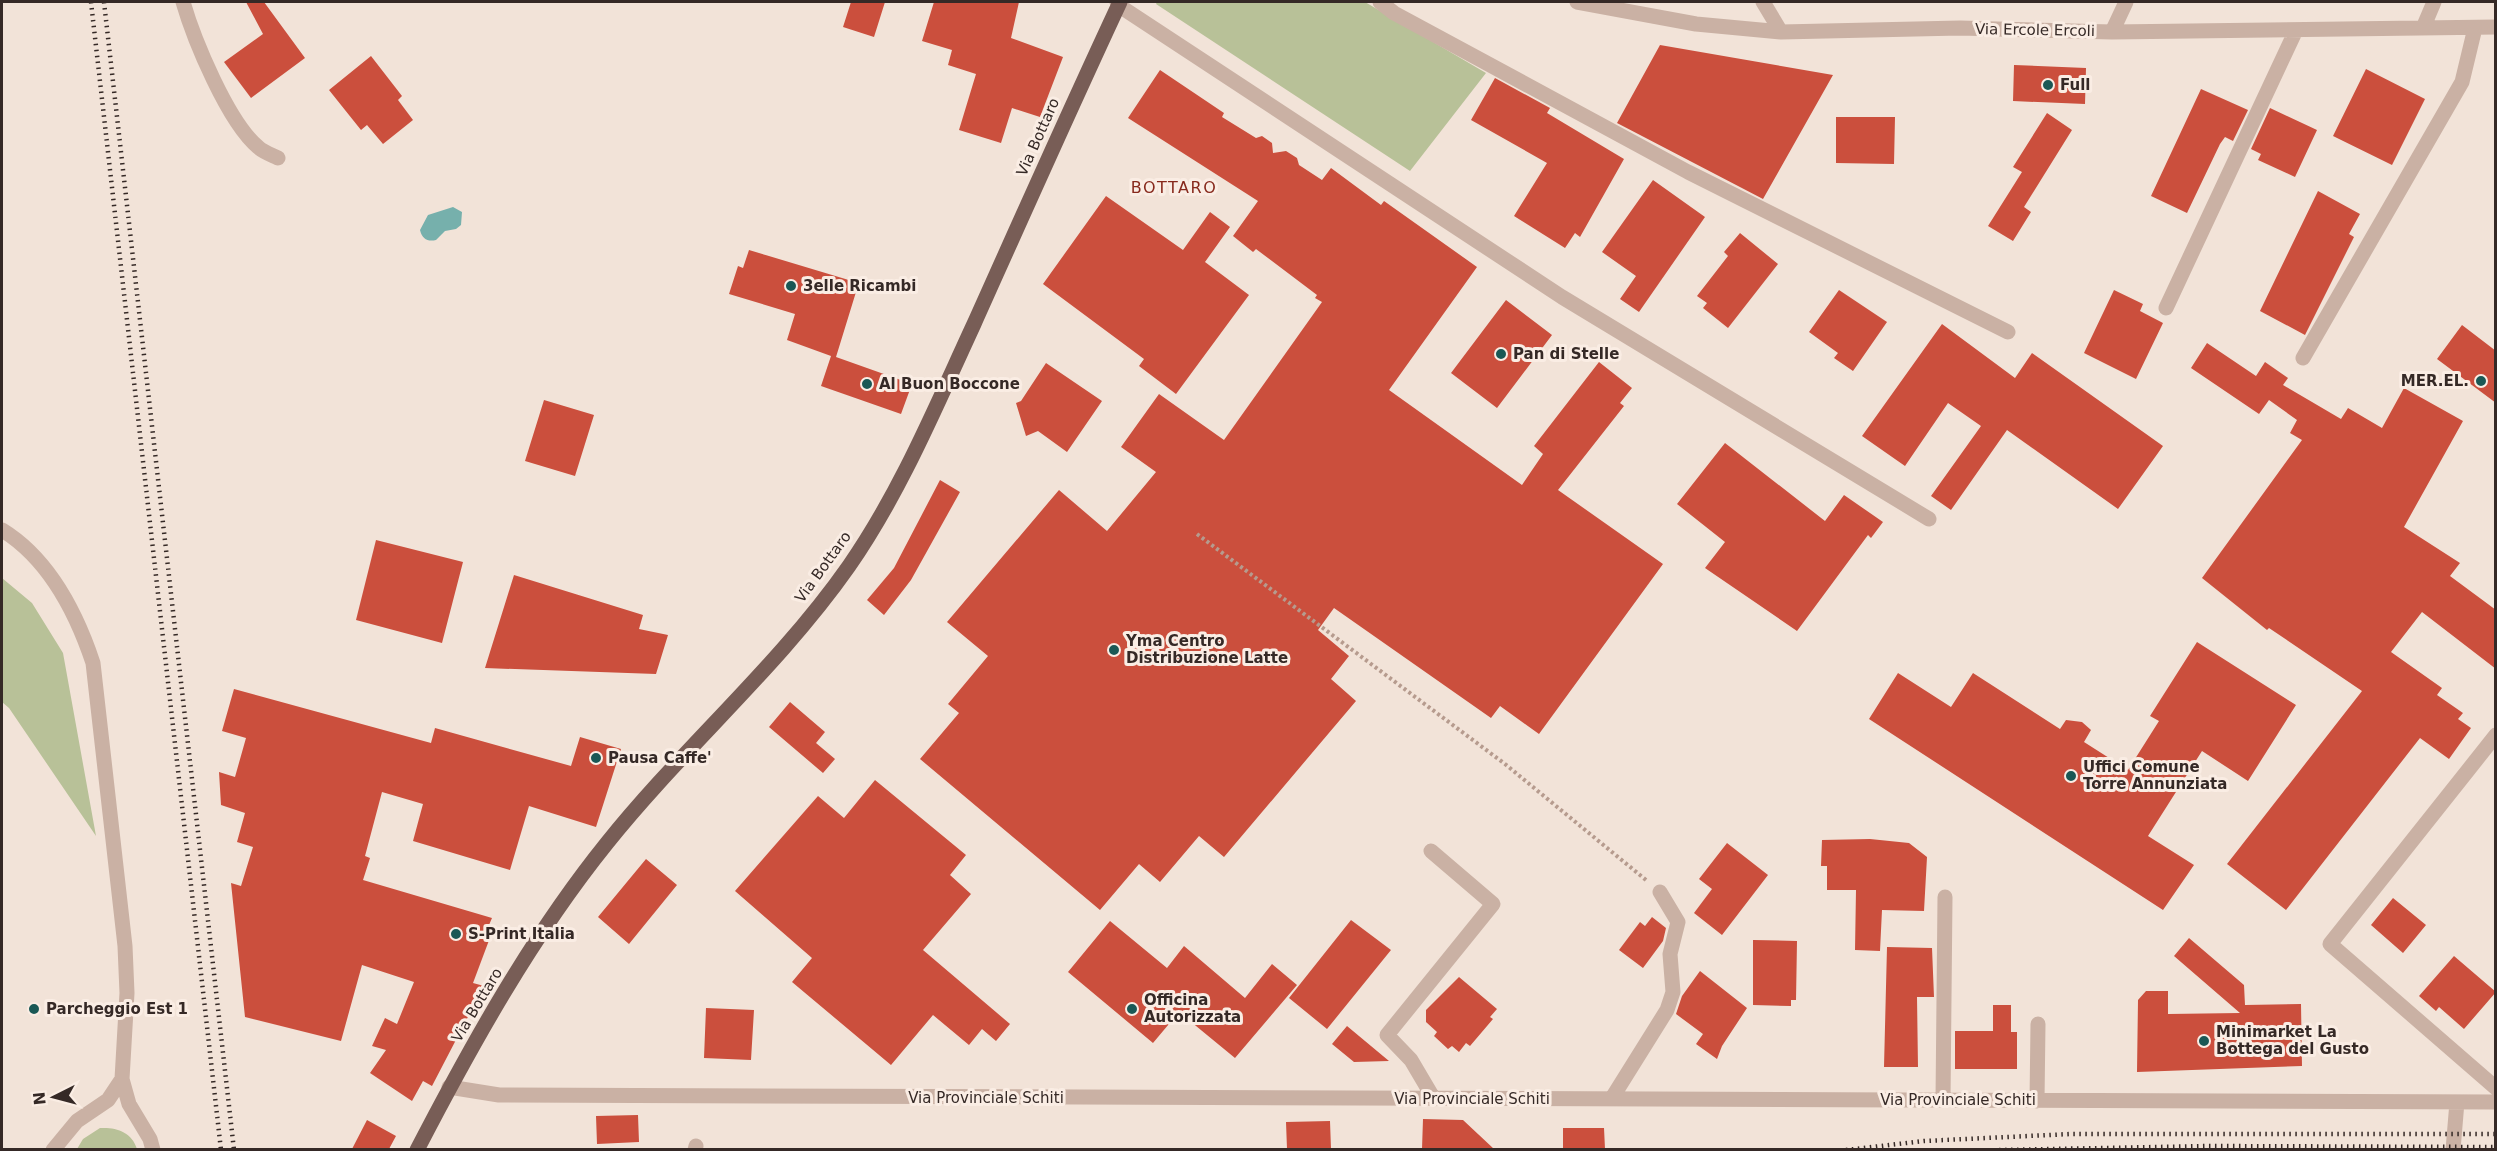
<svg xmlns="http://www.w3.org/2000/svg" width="2497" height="1151" font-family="'DejaVu Sans',sans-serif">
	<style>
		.green { fill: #b8c198 }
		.water { fill: #76b0ac }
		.building { fill: #cb4f3d }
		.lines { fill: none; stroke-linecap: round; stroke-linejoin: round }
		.path { stroke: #b69b8e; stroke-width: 4; stroke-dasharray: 3 3; stroke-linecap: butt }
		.minor { stroke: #cab1a4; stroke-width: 15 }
		.major { stroke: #785d56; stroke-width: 15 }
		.rail { stroke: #352926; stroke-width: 4.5; stroke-dasharray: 1.5 4.5; stroke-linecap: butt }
		.poi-dot { fill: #1a5855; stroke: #faede4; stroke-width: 2 }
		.labels { text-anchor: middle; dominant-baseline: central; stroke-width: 6; stroke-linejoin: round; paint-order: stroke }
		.street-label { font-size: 15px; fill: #352926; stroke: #faede4 }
		.poi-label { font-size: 15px; font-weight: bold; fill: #352926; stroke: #faede4; text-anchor: start }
		.neighbourhood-label { font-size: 16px; letter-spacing: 1.5px; fill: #87291c; stroke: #faede4 }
	</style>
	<rect width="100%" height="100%" fill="#f2e3d8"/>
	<!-- green -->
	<path class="green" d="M1157,2H1365L1486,73L1410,171L1156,4Z
		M2,578L32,603L63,653L96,836L9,708L2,702Z
		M100,1128C116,1127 132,1132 137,1149H77L83,1139Z"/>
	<!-- water -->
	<path class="water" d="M453,207L462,212L461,225L456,229L445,231L436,240C428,242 422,239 420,230L428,215Z"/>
	<!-- building -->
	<path class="building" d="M246,2H264L305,58L251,98L224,62L263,34Z
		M851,2H885L874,37L843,27Z
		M934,2H1019L1011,38L1063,57L1040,117L1012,108L1001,143L959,130L976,74L948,65L952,50L922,41Z
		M1660,45L1833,75L1763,199L1617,123Z
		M371,56L402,96L398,100L413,120L383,144L367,125L361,130L329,90Z
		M2014,65L2086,68L2085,104L2013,101Z
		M2366,69L2425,99L2392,165L2333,136Z
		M1160,70L1224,113L1222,117L1256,138L1262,136L1272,143L1273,153L1286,151L1297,158L1299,165L1322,180L1331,168L1381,205L1384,201L1477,267L1389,390L1522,485L1543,454L1534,446L1599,362L1632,388L1620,403L1624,406L1558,490L1663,564L1539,734L1500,706L1491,718L1334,608L1318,630L1349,656L1331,679L1356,701L1224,857L1199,836L1160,882L1139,864L1100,910L920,759L959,713L948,704L988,656L947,622L1059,490L1107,531L1156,472L1121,447L1159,394L1224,440L1322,302L1315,298L1317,295L1256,249L1253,252L1233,236L1258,201L1128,118Z
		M1495,78L1550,108L1547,113L1624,159L1580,237L1575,233L1565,248L1514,216L1547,163L1471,120Z
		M2201,89L2248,110L2233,141L2225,137L2220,144L2187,213L2151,196Z
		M2270,108L2317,130L2295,177L2258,160L2261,154L2251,149Z
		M2047,113L2072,130L2024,207L2031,212L2013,241L1988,226L2022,172L2013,167Z
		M1836,117H1895L1894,164L1836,163Z
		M1653,180L1705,217L1639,312L1620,299L1636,276L1602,252Z
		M2318,191L2360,214L2349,234L2354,237L2305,335L2260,311Z
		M1106,196L1183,250L1210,212L1230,227L1205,262L1249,295L1176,394L1139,366L1144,359L1043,284Z
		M1740,233L1778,264L1728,328L1703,308L1707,303L1697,296L1728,256L1724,252Z
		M749,250L852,281L849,290L856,292L836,357L912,384L901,414L821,386L831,356L787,340L795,314L729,294L738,266L743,268Z
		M1839,290L1887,322L1853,371L1834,358L1838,353L1809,332Z
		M2114,290L2143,304L2140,311L2163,323L2136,379L2084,353Z
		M1506,300L1552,335L1497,408L1451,373Z
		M1942,324L2015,378L2032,353L2163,446L2118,509L2007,430L1951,510L1931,496L1981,426L1948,403L1905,466L1862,436Z
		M2462,325L2496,351V403L2437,359Z
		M2207,343L2256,376L2265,362L2288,378L2283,385L2341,419L2348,408L2382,428L2404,388L2463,421L2404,527L2460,563L2450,576L2496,610V669L2422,612L2391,652L2442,688L2437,695L2463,713L2458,719L2471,728L2449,759L2420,738L2286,910L2227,864L2362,691L2269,628L2267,630L2202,578L2302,440L2290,433L2297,420L2269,400L2259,414L2191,368Z
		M1046,363L1102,401L1067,452L1038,431L1026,436L1016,403L1021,401Z
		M544,400L594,415L575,476L525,461Z
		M1725,443L1825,521L1844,495L1883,522L1871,538L1868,535L1797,631L1705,568L1725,542L1677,504Z
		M940,480L960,492L911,580L884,615L867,600L894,568Z
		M376,540L463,562L442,643L356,620Z
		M514,575L643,615L639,629L668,635L656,674L485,668Z
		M2197,642L2296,705L2248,781L2202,751L2148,836L2194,865L2163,910L1869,719L1898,673L1951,707L1973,673L2060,729L2066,720L2082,722L2091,730L2084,742L2128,770L2159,721L2150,716Z
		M234,689L431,743L435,728L571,766L580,737L621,749L596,827L529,806L510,870L413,841L423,804L382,792L365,856L370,858L363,880L492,918L489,925L494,927L473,983L484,986L432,1086L423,1081L412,1101L370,1073L386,1050L372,1046L385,1018L397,1024L414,982L362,965L341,1041L245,1017L231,883L241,886L253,847L237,842L245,813L221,805L219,772L235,777L246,738L222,731Z
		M790,702L825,732L816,743L835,759L823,773L769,727Z
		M875,780L966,855L950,875L971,894L923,950L1010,1024L996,1041L982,1029L969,1045L933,1015L891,1065L792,982L812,958L735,891L818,796L844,818Z
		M1870,839L1909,843L1927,857L1924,911L1882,910L1880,951L1855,950L1856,890H1827V866H1821L1822,840Z
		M1727,843L1768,875L1722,935L1694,913L1712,889L1699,879Z
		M646,859L677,885L629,944L598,917Z
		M2393,898L2426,925L2403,953L2371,925Z
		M1652,917L1666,928L1663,941L1643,968L1619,950L1640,922L1645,926Z
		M1351,920L1391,950L1327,1029L1289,998Z
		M1110,921L1167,968L1184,946L1245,998L1272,964L1297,985L1235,1058L1179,1012L1153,1043L1068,972Z
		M2189,938L2244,985L2245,1005L2301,1004L2302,1066L2137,1072L2138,1000L2146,991H2168V1014L2240,1013L2174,956Z
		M1753,940L1797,941L1796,1000H1791V1006L1753,1005Z
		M1887,947L1932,948L1934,997H1917L1918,1067H1884Z
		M2454,956L2496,992L2464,1029L2439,1007L2436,1011L2419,996Z
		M1700,971L1747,1008L1722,1046L1717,1059L1696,1044L1703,1034L1676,1014L1682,996Z
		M1459,977L1497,1009L1490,1017L1493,1019L1470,1046L1466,1043L1459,1052L1452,1046L1448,1049L1434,1036L1437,1032L1426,1022V1010Z
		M1993,1005H2011V1032H2017V1069H1955V1031H1993Z
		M706,1008L754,1010L751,1060L704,1058Z
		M1347,1026L1389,1061L1354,1062L1332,1044Z
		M638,1115L639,1142L597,1144L596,1116Z
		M1423,1119L1463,1120L1494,1149H1422Z
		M367,1120L396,1136L389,1149H352Z
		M1330,1121L1331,1149H1287L1286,1122Z
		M1563,1128H1604L1605,1149H1563Z"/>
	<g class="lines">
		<!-- path -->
		<path class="path" d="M1197,534L1505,764L1646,880"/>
		<!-- minor -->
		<path class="minor" d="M183,2C194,40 228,122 258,147C263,152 272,155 278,158
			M1117,2L1118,5L1562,297L1929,519
			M1380,2L1394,13L1688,172L2008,332
			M1577,2L1696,24L1781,32L1960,28L2112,32L2496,27
			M1763,2L1781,32
			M2423,28L2434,2
			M2112,32L2126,2
			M2166,308L2296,30
			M2303,358L2462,82L2475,28
			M2,530C49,559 76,612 93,663L125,946L127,993L122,1079L129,1104L150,1139L153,1150
			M2496,735L2330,944L2496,1088
			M1431,851L1493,904L1387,1035L1411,1060L1434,1099
			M449,1087L499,1095L2496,1102
			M1612,1098L1667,1010L1673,992L1670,954L1678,922L1660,892
			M1943,1100L1945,897
			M2037,1101L2038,1024
			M53,1150L77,1121L108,1100L122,1079
			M695,1150L696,1146
			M2453,1150L2457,1102"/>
		<!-- major -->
		<path class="major" d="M417,1150C472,1044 532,936 607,843C683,748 779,666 849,566C901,491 936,406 974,324C1022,217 1070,109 1120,2"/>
		<!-- rail -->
		<path class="rail" d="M91,2L221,1150
			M104,2L234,1150
			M1846,1150L1924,1141L2070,1134H2496
			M1999,1150L2208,1146L2496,1147"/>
	</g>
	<!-- markers -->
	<g class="poi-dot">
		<circle cx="2048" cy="85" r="6"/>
		<circle cx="791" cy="286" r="6"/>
		<circle cx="1501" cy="354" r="6"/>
		<circle cx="2481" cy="381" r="6"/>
		<circle cx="867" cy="384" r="6"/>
		<circle cx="1114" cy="650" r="6"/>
		<circle cx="596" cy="758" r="6"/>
		<circle cx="2071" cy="776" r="6"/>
		<circle cx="456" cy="934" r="6"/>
		<circle cx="34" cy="1009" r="6"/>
		<circle cx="1132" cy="1009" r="6"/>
		<circle cx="2204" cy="1041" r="6"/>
	</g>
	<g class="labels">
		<!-- street labels -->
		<g class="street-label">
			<text transform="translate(2035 30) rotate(1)">Via Ercole Ercoli</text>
			<text transform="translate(1038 137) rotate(-66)">Via Bottaro</text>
			<text transform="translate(823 567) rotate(-54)">Via Bottaro</text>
			<text transform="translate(477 1005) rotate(-59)">Via Bottaro</text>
			<text x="986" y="1098">Via Provinciale Schiti</text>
			<text x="1472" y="1099">Via Provinciale Schiti</text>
			<text x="1958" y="1100">Via Provinciale Schiti</text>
		</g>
		<!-- poi labels -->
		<g class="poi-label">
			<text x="2060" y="85">Full</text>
			<text x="803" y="286">3elle Ricambi</text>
			<text x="1513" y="354">Pan di Stelle</text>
			<text x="2469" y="381" text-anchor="end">MER.EL.</text>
			<text x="879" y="384">Al Buon Boccone</text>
			<text x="1126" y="641">Yma Centro<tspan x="1126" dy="17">Distribuzione Latte</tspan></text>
			<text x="608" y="758">Pausa Caffe'</text>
			<text x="2083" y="767">Uffici Comune<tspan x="2083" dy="17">Torre Annunziata</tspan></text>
			<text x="468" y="934">S-Print Italia</text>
			<text x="1144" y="1000">Officina<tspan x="1144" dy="17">Autorizzata</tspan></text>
			<text x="46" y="1009">Parcheggio Est 1</text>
			<text x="2216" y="1032">Minimarket La<tspan x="2216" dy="17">Bottega del Gusto</tspan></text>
		</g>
		<!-- neighbourhood labels -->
		<g class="neighbourhood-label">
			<text x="1174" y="187">BOTTARO</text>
		</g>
	</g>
	<!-- border -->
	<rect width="2497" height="1151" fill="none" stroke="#352926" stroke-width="6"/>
	<!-- north arrow -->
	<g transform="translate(54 1097) rotate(264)" stroke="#faede4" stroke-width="4.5" paint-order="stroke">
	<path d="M0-4.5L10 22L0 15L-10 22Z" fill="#352926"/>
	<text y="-9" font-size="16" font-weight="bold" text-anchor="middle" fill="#352926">N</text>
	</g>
</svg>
